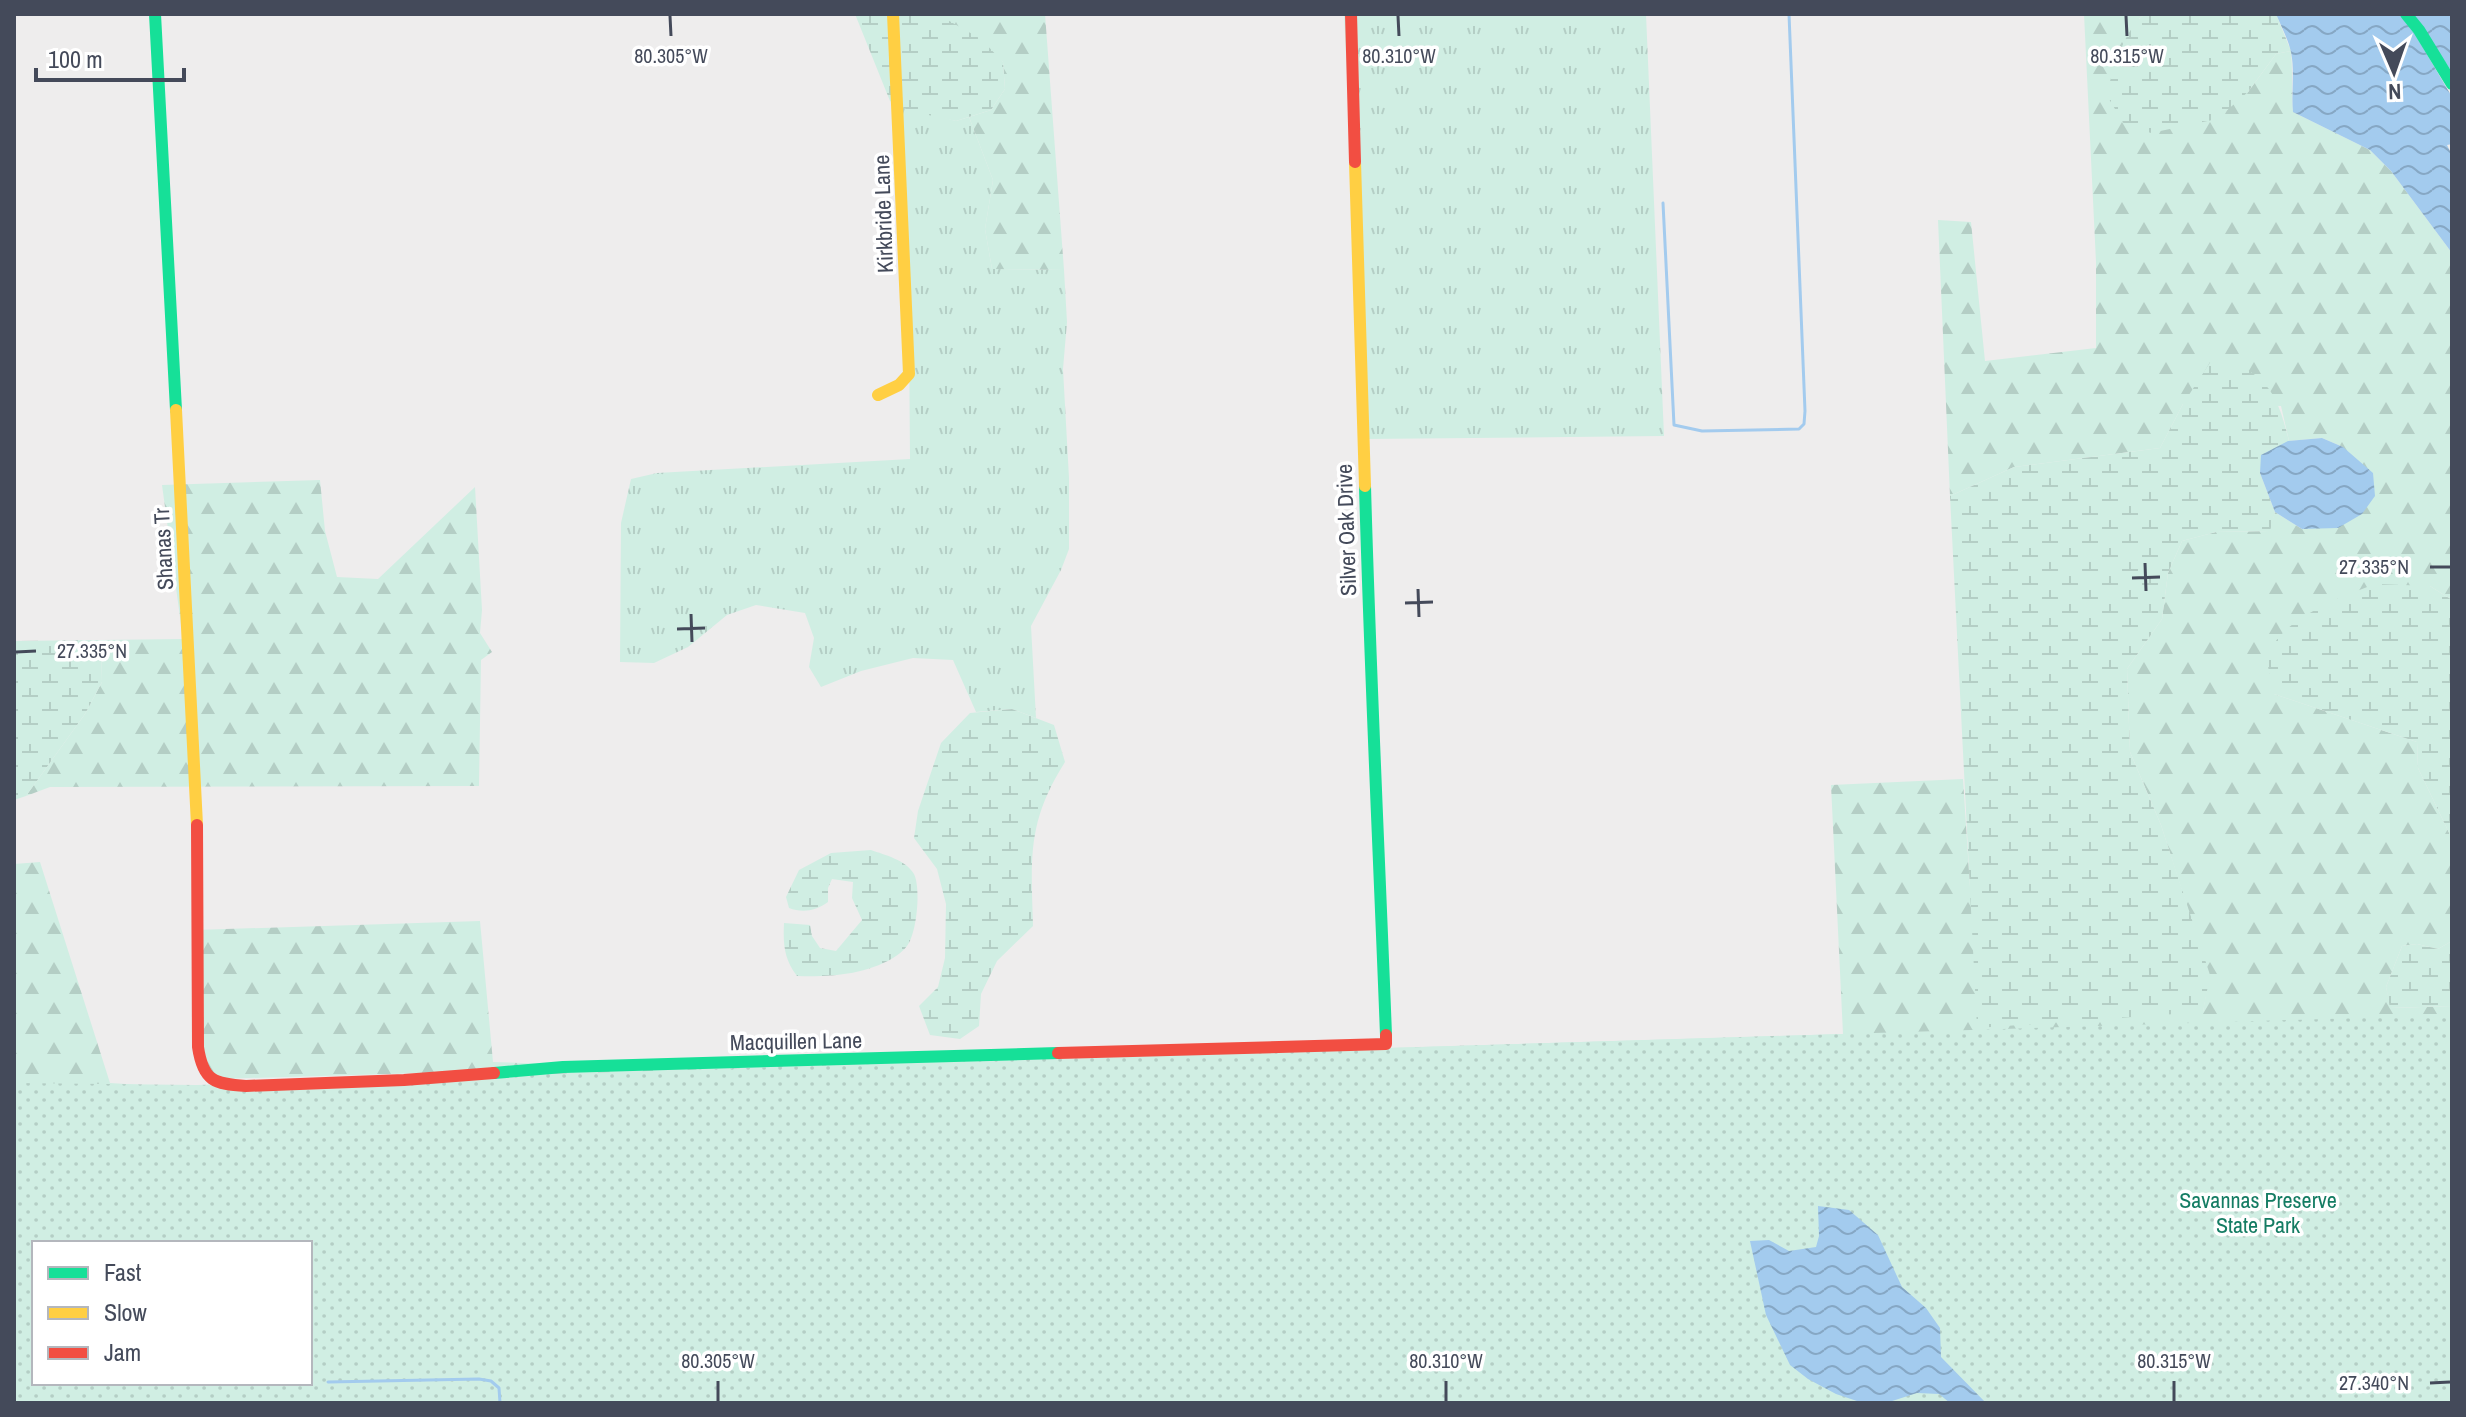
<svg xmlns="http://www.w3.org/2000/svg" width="2466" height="1417" font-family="'Archivo Narrow',sans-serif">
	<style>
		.grass { fill: url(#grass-tufts) }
		.forest { fill: url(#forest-firs) }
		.wetland { fill: url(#wetland-marsh) }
		.park { fill: url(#park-dots); fill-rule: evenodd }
		.water { fill: url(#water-waves) }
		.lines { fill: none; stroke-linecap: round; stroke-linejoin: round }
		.stream { stroke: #a3cbee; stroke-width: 3 }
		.fast { stroke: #16e098; stroke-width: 12 }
		.slow { stroke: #ffcf43; stroke-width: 12 }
		.jam { stroke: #f24e42; stroke-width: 12 }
		.ticks { fill: none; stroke: #444a5a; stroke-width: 3 }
		.labels { text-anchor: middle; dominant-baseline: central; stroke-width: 7; stroke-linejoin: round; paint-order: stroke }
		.street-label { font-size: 22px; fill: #444a5a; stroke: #fff }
		.park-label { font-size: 22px; fill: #147c63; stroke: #fff }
		.ticks-label { font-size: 20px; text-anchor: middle; fill: #444a5a; stroke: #fff; stroke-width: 7; stroke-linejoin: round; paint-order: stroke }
	</style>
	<defs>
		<pattern id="grass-tufts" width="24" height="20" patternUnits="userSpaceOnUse" patternTransform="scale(2)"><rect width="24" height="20" fill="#d0eee3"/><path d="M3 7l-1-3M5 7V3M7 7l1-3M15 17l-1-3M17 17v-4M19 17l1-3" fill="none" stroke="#b4cec5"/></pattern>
		<pattern id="forest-firs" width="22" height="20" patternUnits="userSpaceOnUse" patternTransform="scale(2)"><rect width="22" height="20" fill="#d0eee3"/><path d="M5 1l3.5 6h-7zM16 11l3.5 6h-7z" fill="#b4cec5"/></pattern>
		<pattern id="wetland-marsh" width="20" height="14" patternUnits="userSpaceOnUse" patternTransform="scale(2)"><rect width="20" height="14" fill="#d0eee3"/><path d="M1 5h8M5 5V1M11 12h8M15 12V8" fill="none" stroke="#b4cec5"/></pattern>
		<pattern id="park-dots" width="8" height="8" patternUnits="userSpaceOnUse" patternTransform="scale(2)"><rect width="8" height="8" fill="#d0eee3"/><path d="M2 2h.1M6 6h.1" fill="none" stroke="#b4cec5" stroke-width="1.8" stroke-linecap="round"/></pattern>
		<pattern id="water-waves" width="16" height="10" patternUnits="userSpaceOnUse" patternTransform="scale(2)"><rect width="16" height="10" fill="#a3cbee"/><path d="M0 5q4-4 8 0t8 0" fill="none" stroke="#86a7c4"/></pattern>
	</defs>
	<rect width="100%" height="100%" fill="#eeeded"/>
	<!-- grass -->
	<path class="grass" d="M1344,14H1646L1664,436L1365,439Z
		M898,105L956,121L969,117L993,180L985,229L992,269L1064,270L1067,322L1063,369L1069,478V549L1061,570L1031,626L1036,718L1012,709L976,712L953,660L913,658L861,671L821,687L809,667L814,638L805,613L756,605L727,615L688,647L654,663L620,662L621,523L631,479L657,473L910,459L909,330Z"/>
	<!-- forest -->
	<path class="forest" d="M937,14H1045L1064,270L992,269L985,229L993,180L969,117L991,110L1005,89L1003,62Z
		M2084,14H2145L2139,19L2248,92L2276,54L2291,51C2293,72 2291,91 2293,112L2370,150L2391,171L2452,253V600L2430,586L2274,694L2417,742L2418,768L2452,839V941L2438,949L2417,944L2402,946L2386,987L2391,1008L2452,1006V1027L1766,1315L14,1403V1264L34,1383H310V1243L14,1197V864L40,862L110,1083L188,1088L487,1071L217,1079L202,1065L195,930L480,921L493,1062L631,1067L1086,1057L1843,1034L1831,785L1963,779L1970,887L2203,1012L2209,975L2161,825L2130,752L2127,669L2162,619L2168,573L2182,541L2216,532L2269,531L2275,512L2302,529L2343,447L2322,438L2289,441L2281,406L2183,404L2160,448L2014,467L1950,496L1938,220L1971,222L1985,361L2096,348V262Z
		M320,480L325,531L337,577L378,579L475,487L482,610L480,633L492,652L481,660L479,786L50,787L26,796L85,714L102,682L101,640L183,639L162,485Z"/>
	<!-- wetland -->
	<path class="wetland" d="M855,14H937L981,39L1003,62L1005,89L991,110L956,121L910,111L890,101Z
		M2145,14H2276L2291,51L2276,54L2248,92L2217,119L2151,133L2124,124L2106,94C2115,68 2122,32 2145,14Z
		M2211,361C2264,365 2278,394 2289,441L2260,473L2275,512L2270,531L2216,532L2182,541L2168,573L2162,619L2127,669L2130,752L2161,825L2210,975L2203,1012L1977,1028L1950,496L2014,467L2160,448L2183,404Z
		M2376,584L2430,586L2452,600V839L2418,768L2417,742L2274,694C2272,684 2268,673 2268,663C2267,624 2346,594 2376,584Z
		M101,640L102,682L85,714L26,796L14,800V641Z
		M1012,709L1054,725L1065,762C1027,822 1031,857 1033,926L997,961L981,994L979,1026L960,1039L930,1035L919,1006L938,987L945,958L946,904L937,869L914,838L918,811L941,743L970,713Z
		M871,850C885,855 906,860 914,874C921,888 917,933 907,946C904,950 898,955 893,958C864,975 830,977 797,976C784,959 783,944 784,923L810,925L812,936L820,948L836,951L862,920L852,898L853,882L832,879L828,888V902C816,911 802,913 789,908L786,897L799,870L831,853Z
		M2452,941V1006L2390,1008L2386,987L2402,946L2417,944L2438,949Z"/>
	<!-- park -->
	<path class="park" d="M2452,1015V1403H14V1083L197,1085ZM34,1243H310V1383H34Z"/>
	<!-- water -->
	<path class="water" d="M2276,14H2399L2415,34L2452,97V144L2447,145L2452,155V253L2391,171L2370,150L2293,112C2291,92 2295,72 2291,52C2288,39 2281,26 2276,14Z
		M2413,14H2452V72Z
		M2322,438L2343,447L2373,473L2375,496L2362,514L2338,528L2302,529L2275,512L2260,473L2261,455L2288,441Z
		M1818,1206L1849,1210L1878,1235L1902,1287L1926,1308L1940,1328L1941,1357L1986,1403H1950L1939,1394L1917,1393L1886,1403H1863L1836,1394L1808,1379L1790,1365L1766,1315L1750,1241L1769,1240L1789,1251L1816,1247L1819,1236Z"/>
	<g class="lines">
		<!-- stream -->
		<path class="stream" d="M1663,203L1674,425L1702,431L1799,429L1804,424L1805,411L1789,14
			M328,1382L479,1379L491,1381L499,1388L500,1403"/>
		<!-- fast -->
		<path class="fast" d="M155,14L176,410
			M2406,14L2419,30L2452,84
			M1365,486C1370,669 1379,852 1386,1035
			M494,1073L563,1067L1058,1053"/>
		<!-- slow -->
		<path class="slow" d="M1355,162L1365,486
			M878,395L899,385L909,374L893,14
			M176,410L197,825"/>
		<!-- jam -->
		<path class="jam" d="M1351,14L1355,162
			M197,825L198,1047C203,1081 214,1084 246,1086L404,1080L494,1073
			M1058,1053L1386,1044V1035"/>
	</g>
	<!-- ticks -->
	<path class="ticks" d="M670,16L671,36M1398,16L1399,36M2126,16L2127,36M2145,563L2146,591M2430,567H2450M2132,578L2160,577M1418,589L1419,617M1405,603L1433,602M691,614L692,642M677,629L705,628M16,652L36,651M718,1381V1401M1446,1381V1401M2174,1381V1401M2430,1383L2450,1382"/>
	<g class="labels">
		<!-- street labels -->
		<g class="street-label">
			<text transform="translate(883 214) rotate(-92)">Kirkbride Lane</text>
			<text transform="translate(1346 530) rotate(-92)">Silver Oak Drive</text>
			<text transform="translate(163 549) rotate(-93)">Shanas Tr</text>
			<text transform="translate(796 1041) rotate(-1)">Macquillen Lane</text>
		</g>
		<!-- park labels -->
		<g class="park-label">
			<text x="2258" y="1200">Savannas Preserve<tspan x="2258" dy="25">State Park</tspan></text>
		</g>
	</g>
	<g class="ticks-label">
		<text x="671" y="63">80.305°W</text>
		<text x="1399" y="63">80.310°W</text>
		<text x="2127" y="63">80.315°W</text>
		<text x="2374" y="574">27.335°N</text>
		<text x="92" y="658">27.335°N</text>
		<text x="718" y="1368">80.305°W</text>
		<text x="1446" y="1368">80.310°W</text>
		<text x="2174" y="1368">80.315°W</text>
		<text x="2374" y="1390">27.340°N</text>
	</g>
	<!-- border -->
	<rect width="2466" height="1417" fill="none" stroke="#444a5a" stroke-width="32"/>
	<!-- legend -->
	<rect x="32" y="1241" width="280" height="144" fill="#ffffff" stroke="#b4b7bd" stroke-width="2"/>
	<rect x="48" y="1267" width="40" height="12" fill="#16e098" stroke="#b4b7bd" stroke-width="2"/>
	<text x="104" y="1281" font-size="24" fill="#444a5a">Fast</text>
	<rect x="48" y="1307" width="40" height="12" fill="#ffcf43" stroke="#b4b7bd" stroke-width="2"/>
	<text x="104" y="1321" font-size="24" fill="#444a5a">Slow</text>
	<rect x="48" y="1347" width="40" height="12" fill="#f24e42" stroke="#b4b7bd" stroke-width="2"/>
	<text x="104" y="1361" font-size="24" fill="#444a5a">Jam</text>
	<!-- north arrow -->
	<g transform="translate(2394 72) rotate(178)" stroke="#ffffff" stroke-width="6" paint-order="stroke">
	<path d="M0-6L14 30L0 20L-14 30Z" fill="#444a5a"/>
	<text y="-12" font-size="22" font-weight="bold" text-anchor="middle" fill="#444a5a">N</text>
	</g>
	<!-- scale -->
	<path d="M36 68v12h148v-12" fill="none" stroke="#444a5a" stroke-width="4"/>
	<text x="48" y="68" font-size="24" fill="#444a5a" stroke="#ffffff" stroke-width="6" paint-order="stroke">100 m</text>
</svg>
